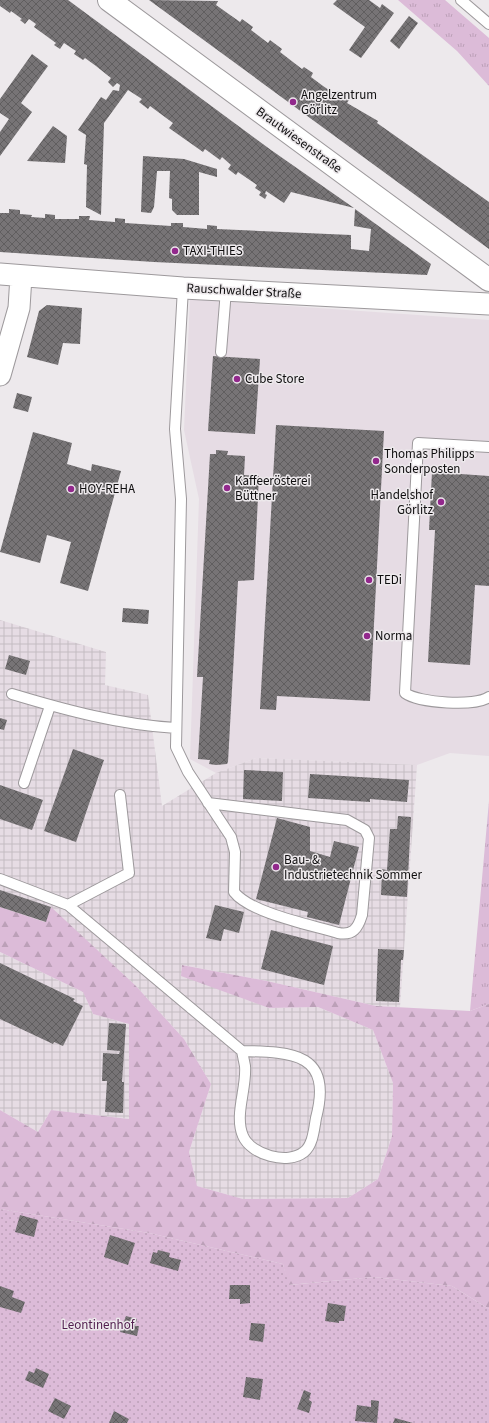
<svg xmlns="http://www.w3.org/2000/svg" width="489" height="1423" font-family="'Source Sans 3',sans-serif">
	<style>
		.built { fill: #e6dce4 }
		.industrial { fill: url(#industrial-grid) }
		.grass { fill: url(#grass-tufts) }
		.forest { fill: url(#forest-firs) }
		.park { fill: url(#park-dots) }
		.building { fill: url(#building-cross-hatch) }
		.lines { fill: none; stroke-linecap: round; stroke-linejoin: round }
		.lane-casing { stroke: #9d999c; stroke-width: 12 }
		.street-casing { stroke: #9d999c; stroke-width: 23 }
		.secondary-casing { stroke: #9d999c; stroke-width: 24 }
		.lane { stroke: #fff; stroke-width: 10 }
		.street { stroke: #fff; stroke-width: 21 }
		.secondary { stroke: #fff; stroke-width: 22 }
		.poi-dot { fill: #92288c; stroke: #ede9ec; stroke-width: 1.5 }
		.labels { text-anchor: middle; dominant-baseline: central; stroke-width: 3; stroke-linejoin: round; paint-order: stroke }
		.poi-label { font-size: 13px; fill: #0f0e0f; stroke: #ede9ec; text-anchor: start }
		.street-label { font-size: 13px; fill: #0f0e0f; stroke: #ede9ec }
		.park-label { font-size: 13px; fill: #532050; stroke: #ede9ec }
	</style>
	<defs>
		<pattern id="industrial-grid" width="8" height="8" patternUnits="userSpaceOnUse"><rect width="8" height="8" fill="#e6dce4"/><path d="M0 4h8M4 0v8" fill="none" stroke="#c4bcc2"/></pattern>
		<pattern id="grass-tufts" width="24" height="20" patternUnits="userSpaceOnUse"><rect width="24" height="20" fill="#dcbbd8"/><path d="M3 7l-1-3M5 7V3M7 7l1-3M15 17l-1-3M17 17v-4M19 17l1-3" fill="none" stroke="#bca0b8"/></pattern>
		<pattern id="forest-firs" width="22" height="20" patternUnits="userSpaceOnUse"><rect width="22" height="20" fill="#dcbbd8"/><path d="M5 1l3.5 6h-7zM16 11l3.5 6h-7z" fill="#bca0b8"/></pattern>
		<pattern id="park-dots" width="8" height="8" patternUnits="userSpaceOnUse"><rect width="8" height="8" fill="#dcbbd8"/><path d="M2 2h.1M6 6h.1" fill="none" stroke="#bca0b8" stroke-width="1.8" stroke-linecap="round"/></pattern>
		<pattern id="building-cross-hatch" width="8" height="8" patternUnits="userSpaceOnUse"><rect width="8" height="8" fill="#777476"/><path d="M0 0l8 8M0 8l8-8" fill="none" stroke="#605e5f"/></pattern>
	</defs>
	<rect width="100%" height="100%" fill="#ede9ec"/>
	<!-- built -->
	<path class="built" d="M190,299L489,320V756L450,753L417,765L256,758L216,773L190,759L199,499L184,430Z"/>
	<!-- industrial -->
	<path class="industrial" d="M0,620L106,652L105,685L148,695L162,806L216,773L256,758L417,765L400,1007L376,1006L267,981L183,965L269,1008L318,1007L373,1030L393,1083L392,1136L378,1179L348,1198L243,1199L197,1186L189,1152L211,1084L184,1039L135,985L51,908L46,922L0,907Z
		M0,952L83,992L93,1014L129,1024V1119L51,1110L38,1132L0,1110Z"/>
	<!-- grass -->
	<path class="grass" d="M398,0H445L489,38V86L457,51Z
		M489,801V1004L470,1011Z"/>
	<!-- forest -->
	<path class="forest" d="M0,907L45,922L51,907L135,985L184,1039L211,1084L189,1152L197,1186L243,1199L348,1198L378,1179L392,1136L393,1083L373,1030L318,1007L269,1008L181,976L182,965L267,981L376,1006L470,1011L489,1004V1309L452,1286L374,1277L288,1285L283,1264L149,1233L0,1209V1110L38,1132L51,1110L129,1119V1024L93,1014L83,992L0,952Z"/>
	<!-- park -->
	<path class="park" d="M0,1209L149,1233L283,1264L289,1285L374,1277L452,1286L489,1309V1423H0Z"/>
	<!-- building -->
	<path class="building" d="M0,0H68L271,150L354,208L291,192L284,203L266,191L265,194L267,195L265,199L259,195L261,192L255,188L257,185L238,172L236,175L228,169L231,165L222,157L220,160L205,149L203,152L169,128L173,123L150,106L148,109L139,102L142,99L128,90L104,123L101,215L86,207L87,165L84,164L86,135L78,130L101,97L106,100L113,90L119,91L120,85L117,83L113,87L108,82L111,78L96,66L85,58L83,60L74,54L76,51L64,43L60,49L54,45L56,43L34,27L36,24L29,19L25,24L20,20L22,19L11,11L10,13L0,6Z
		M149,0L218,1L216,5L240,22L242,19L253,27L251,30L268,43L270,40L282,49L280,52L302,69L304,67L313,73L311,77L323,86L335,94L337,91L349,100L347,103L378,121L377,123L489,202V249Z
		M337,0H369L380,8L382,4L394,13L361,58L349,50L365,27L333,4Z
		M409,16L418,23L399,49L390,41Z
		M32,54L48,66L21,103L32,112L0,156V132L9,119L0,113V99Z
		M53,126L67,136L65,163L27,161Z
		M143,156L184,159L217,169V177L199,172V215H177L172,210V199L169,198L170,171H157L154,207L151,213L141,212Z
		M9,209L20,210V214L32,215L31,217L45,218V214L55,215V219H79V216H90L89,220L115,222V218L125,219V223L156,225L171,226V223H183V227L207,229V225L217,226V229L351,235V249L369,251L371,229L354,226L355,209L431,264L427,275L154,262L0,252V213H9Z
		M47,305L82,308L80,344L63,343L58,365L27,357L39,311Z
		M213,356L260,359L255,434L208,431Z
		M17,393L32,397L28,412L13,408Z
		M276,425L384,431L370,701L277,696L276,710L260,709Z
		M33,432L72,443L67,464L91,471L92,464L121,471L88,591L60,583L71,542L47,535L40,563L0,552Z
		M216,450L228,451L227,455L245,456L244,475L259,476L254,580L238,581L228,762L227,764L216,765L209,764L210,760L198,759L203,677H197L210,454H216Z
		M432,472L489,476V586L475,585L470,665L428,662L435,530H429Z
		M123,608L149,610L148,624L122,622Z
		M9,655L30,661L26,675L5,669Z
		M0,718L7,720L4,730L0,729Z
		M73,749L104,760L76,842L44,831Z
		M244,770L283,772L282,801L243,799Z
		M310,774L409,780L407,802L370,799V802L308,798Z
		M0,785L43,800L32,830L0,819Z
		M398,816L411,817L407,897L381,895L382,869L387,870L390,829H397Z
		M277,818L310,827V851L330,857L334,841L359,847L339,925L307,917L308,912L256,899Z
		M0,890L51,907L46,922L0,907Z
		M215,905L244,912L239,933L224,929L221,941L206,938Z
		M271,930L333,946L324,985L261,969Z
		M378,949L404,950L403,960H401L399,1002L376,1001Z
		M0,963L75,999L73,1001L83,1006L63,1046L54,1042L53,1044L0,1019Z
		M109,1023L126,1024L122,1082H124L123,1113L105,1112L107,1081H102L103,1053L119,1054L120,1051L107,1050Z
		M20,1215L38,1220L34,1237L15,1232Z
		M110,1235L135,1243L128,1265L104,1257Z
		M158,1250L170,1253L169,1257L181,1260L178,1271L150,1263L153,1252L157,1253Z
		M230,1285H250V1303L240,1304V1299H229Z
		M0,1286L14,1291L12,1297L25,1302L21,1313L0,1307Z
		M328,1303L346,1306L344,1321H339V1323L325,1321Z
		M126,1316L137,1319L135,1326H139L137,1336L120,1332Z
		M251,1323L265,1324L263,1342L249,1340Z
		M36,1368L49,1374L43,1388L25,1380L29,1371L34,1373Z
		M246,1377L263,1379L260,1400L243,1397Z
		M304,1390L311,1393L309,1400L312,1402L309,1413L297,1409Z
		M55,1398L71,1406L64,1419L48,1411Z
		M371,1400L379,1401L377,1423L355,1421L357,1405L371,1407Z
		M114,1411L129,1419L127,1423H109Z
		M395,1418L413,1423H393Z"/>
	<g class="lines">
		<defs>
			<path id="lane" d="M461,0L489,24
				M183,288L175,429L181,499L176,747L188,772L231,837L235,852L234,892C250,913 312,925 338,933C353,936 358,928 362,915L369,838L365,830L347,820L208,803
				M221,352L226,290
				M489,447L418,443L405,693C419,703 475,707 489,697
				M12,694C65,710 121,725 176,728
				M24,783L50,706
				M0,879L68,905L242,1051C243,1056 244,1061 245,1066C247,1088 234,1115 243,1136C251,1155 288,1165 304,1152C313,1145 314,1129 316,1118C333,1053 293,1052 242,1051
				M68,905L129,873L120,795"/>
			<path id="street" d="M0,274L183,288L489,304
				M0,375L19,308L21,276"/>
			<path id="secondary" d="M109,0L489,280"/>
		</defs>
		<!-- lane casing -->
		<use href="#lane" class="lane-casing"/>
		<!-- street casing -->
		<use href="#street" class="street-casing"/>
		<!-- secondary casing -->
		<use href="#secondary" class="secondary-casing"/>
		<!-- lane -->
		<use href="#lane" class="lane"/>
		<!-- street -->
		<use href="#street" class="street"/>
		<!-- secondary -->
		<use href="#secondary" class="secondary"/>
	</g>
	<!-- markers -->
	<g class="poi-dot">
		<circle cx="293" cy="102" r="4"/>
		<circle cx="175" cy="251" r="4"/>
		<circle cx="237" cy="379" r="4"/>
		<circle cx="376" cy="461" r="4"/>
		<circle cx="227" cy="488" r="4"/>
		<circle cx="71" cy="489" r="4"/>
		<circle cx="441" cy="502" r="4"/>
		<circle cx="369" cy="580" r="4"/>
		<circle cx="367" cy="636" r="4"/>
		<circle cx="276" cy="867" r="4"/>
	</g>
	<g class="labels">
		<!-- poi labels -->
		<g class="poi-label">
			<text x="301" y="95">Angelzentrum<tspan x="301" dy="15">Görlitz</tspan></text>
			<text x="183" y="251">TAXI-THIES</text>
			<text x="245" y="379">Cube Store</text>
			<text x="384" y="454">Thomas Philipps<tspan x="384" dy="15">Sonderposten</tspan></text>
			<text x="235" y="481">Kaffeerösterei<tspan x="235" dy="15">Büttner</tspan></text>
			<text x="79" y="489">HOY-REHA</text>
			<text x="433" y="495" text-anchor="end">Handelshof<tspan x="433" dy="15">Görlitz</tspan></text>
			<text x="377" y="580">TEDi</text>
			<text x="375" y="636">Norma</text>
			<text x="284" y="860">Bau- &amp;<tspan x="284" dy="15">Industrietechnik Sommer</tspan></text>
		</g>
		<!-- street labels -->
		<g class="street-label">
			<text transform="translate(299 140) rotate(36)">Brautwiesenstraße</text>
			<text transform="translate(244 291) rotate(3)">Rauschwalder Straße</text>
		</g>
		<!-- park labels -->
		<g class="park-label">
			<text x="98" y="1325">Leontinenhof</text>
		</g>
	</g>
</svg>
